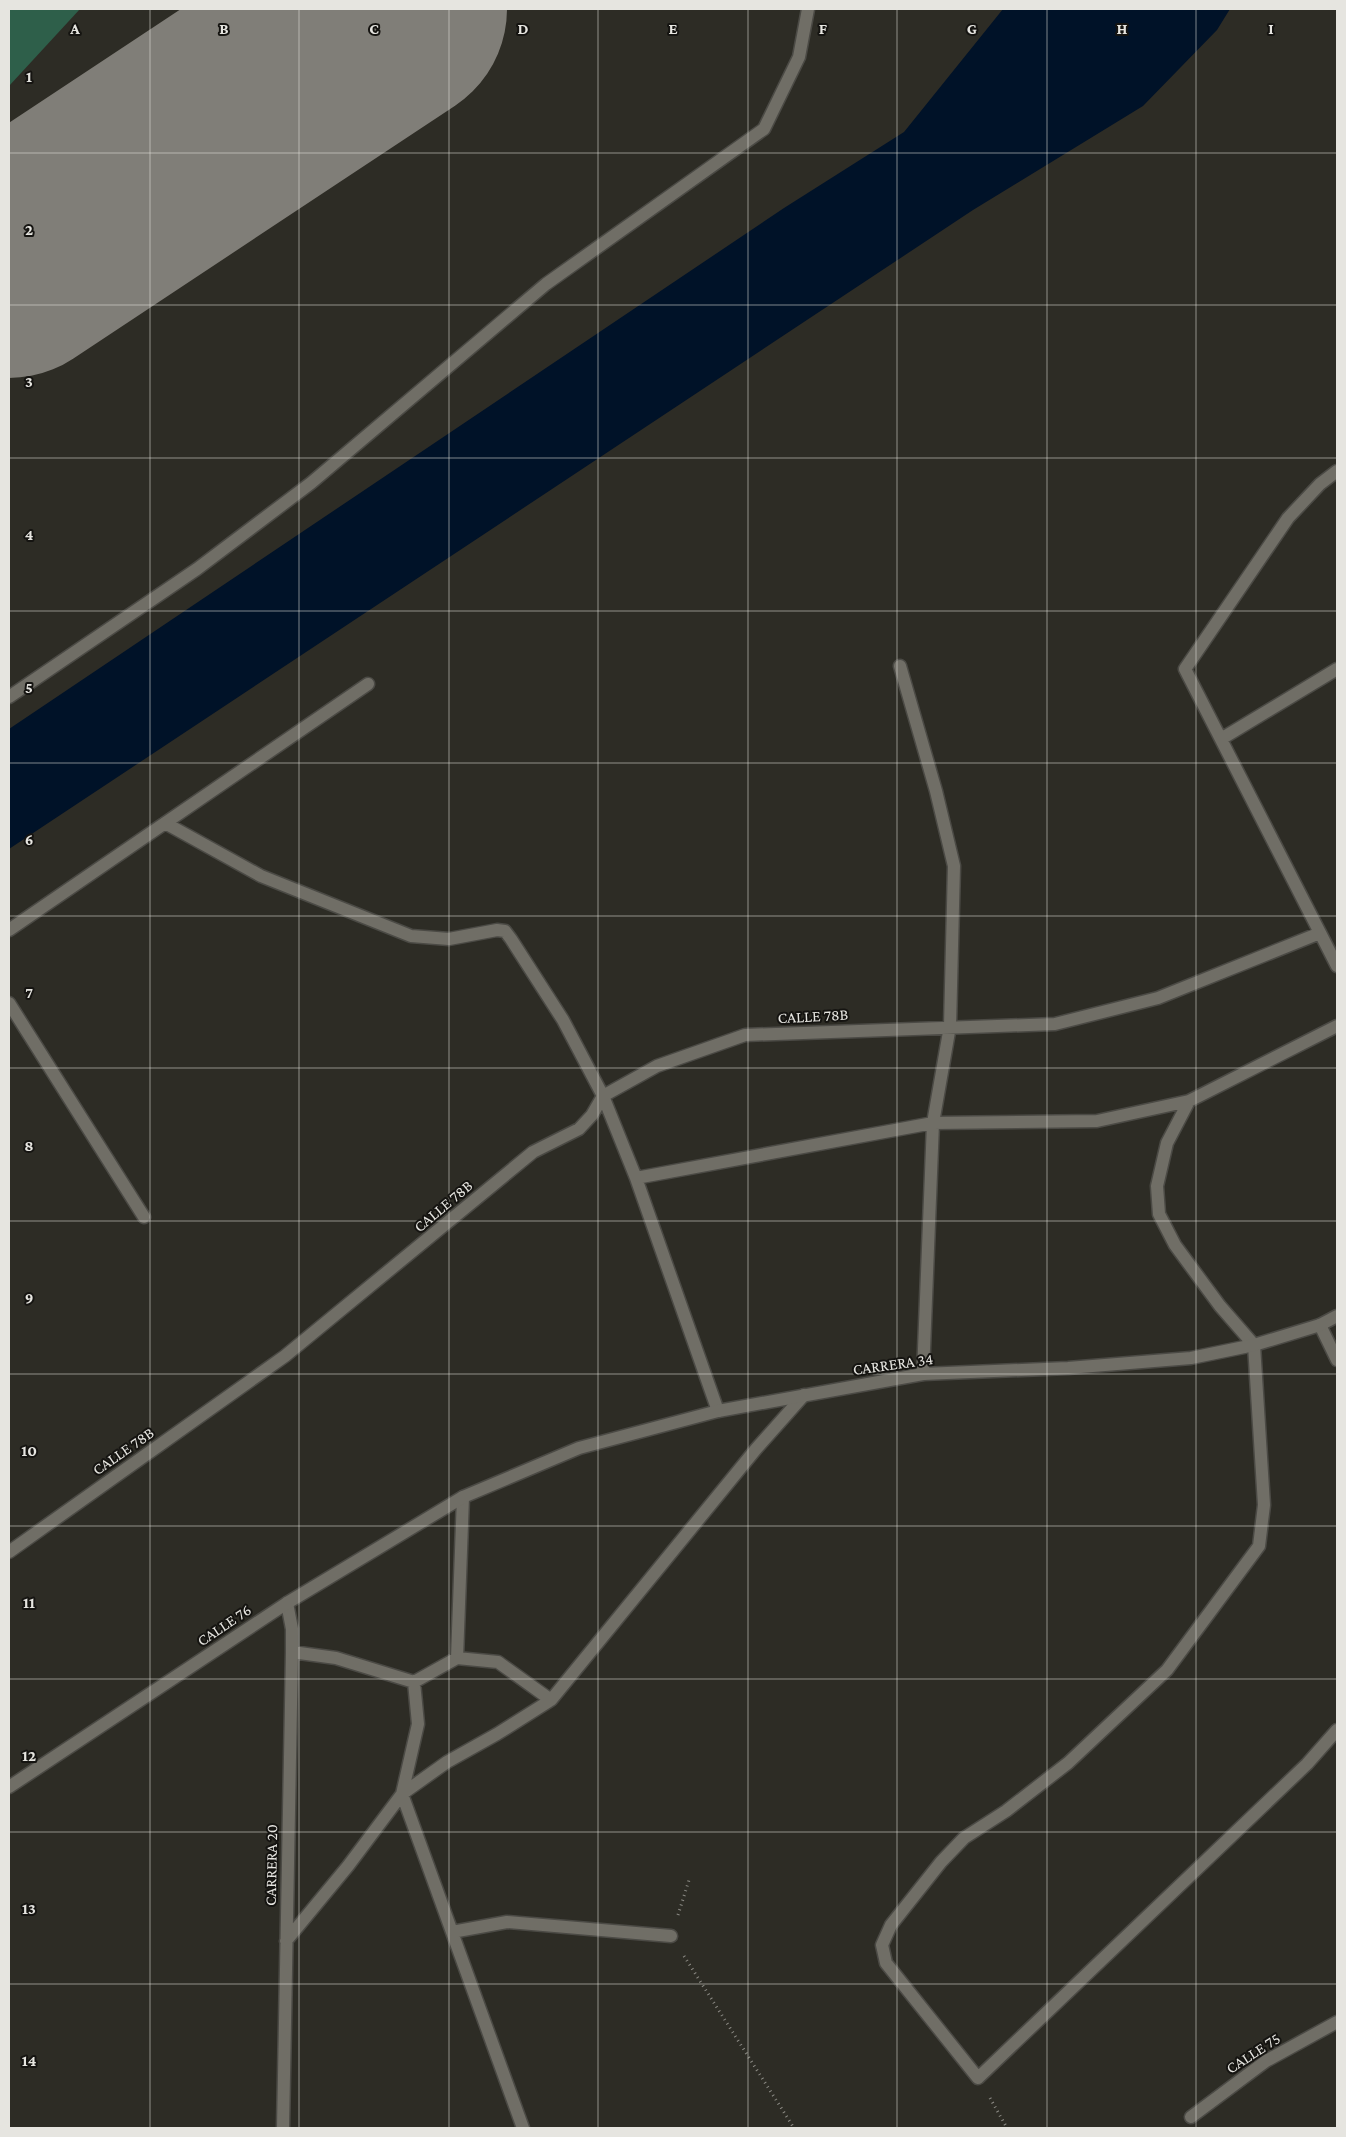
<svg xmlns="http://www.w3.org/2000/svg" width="1346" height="2137" font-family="'Crimson Pro',serif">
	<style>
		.green { fill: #2e5f4a }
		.water { fill: #001228 }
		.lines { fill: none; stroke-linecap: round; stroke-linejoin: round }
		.runway { stroke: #807e78; stroke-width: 232 }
		.lane-casing { stroke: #4b4a45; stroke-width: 15 }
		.street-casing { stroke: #4b4a45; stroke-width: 15 }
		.secondary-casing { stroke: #4b4a45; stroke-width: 15 }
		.path { stroke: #8c8b85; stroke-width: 3; stroke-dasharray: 1 4; stroke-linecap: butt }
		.lane { stroke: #706e66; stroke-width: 12 }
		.street { stroke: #706e66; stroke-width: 12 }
		.secondary { stroke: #706e66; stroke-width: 12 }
		.grid { fill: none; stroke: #e6e5e0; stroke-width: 1; stroke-opacity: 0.55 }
		.labels { text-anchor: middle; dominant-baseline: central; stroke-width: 4; stroke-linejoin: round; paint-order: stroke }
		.street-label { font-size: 16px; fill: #e6e5e0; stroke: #151411 }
		.grid-label { font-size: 16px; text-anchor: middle; font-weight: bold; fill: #e6e5e0; stroke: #151411; stroke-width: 4; stroke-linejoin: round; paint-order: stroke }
	</style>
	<rect width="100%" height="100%" fill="#2d2c25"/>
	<!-- green -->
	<path class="green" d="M9,9H80L9,86Z"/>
	<!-- water -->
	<path class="water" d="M1003,9H1230L1217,30L1143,106L973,210L9,849V729L784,208L904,132Z"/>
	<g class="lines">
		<!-- runway -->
		<path class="runway" d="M9,262L391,9"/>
		<defs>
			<path id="lane" d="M9,697L197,569L311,483L546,284L764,129L799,57L808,9"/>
			<path id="street" d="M1337,471L1320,484L1288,518L1185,669L1337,966
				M900,666L936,791L954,866L950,1026L933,1123L923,1374
				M1221,739L1337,669
				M165,823L261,876L411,936L449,939L497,930L505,931L511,939L563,1020L603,1096L636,1178L718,1411
				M9,930L368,684
				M9,1003L144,1217
				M1189,1101L1167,1143L1157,1186L1159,1214L1175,1245L1220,1306L1254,1345L1264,1505L1259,1546L1167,1670L1068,1763L1006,1811L964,1838L941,1862L891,1925L882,1945L886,1963L978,2078L1307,1764L1337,1730
				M636,1178L933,1123L1097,1121L1189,1101L1337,1026
				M1320,1325L1337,1360
				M9,1552L285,1356L533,1152L579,1129L592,1115L603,1096L657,1066L745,1035L1055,1024L1158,998L1320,933
				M292,1652L336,1658L414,1682
				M457,1658L463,1497
				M452,1932L507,1922L671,1936
				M286,1941L348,1866L402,1794L447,1762L497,1734L551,1700
				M1191,2117L1266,2061L1337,2022
				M283,2128L292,1652V1629L287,1603
				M523,2128L402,1794L418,1724L414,1682L457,1658L498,1662L551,1700L756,1449L804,1395"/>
			<path id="secondary" d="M9,1787L287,1603L463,1497L579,1448L718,1411L923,1374L1068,1368L1191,1358L1254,1345L1320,1325L1337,1316"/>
		</defs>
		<!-- lane casing -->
		<use href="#lane" class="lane-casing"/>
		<!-- street casing -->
		<use href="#street" class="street-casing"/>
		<!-- secondary casing -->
		<use href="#secondary" class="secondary-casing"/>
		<!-- path -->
		<path class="path" d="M678,1915L690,1877
			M684,1956L794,2128
			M990,2098L1007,2128"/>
		<!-- lane -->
		<use href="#lane" class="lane"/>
		<!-- street -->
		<use href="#street" class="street"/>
		<!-- secondary -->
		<use href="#secondary" class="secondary"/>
	</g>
	<!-- grid -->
	<path class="grid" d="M150,9V2128M299,9V2128M449,9V2128M598,9V2128M748,9V2128M897,9V2128M1047,9V2128M1196,9V2128M9,153H1337M9,305H1337M9,458H1337M9,611H1337M9,763H1337M9,916H1337M9,1068H1337M9,1221H1337M9,1374H1337M9,1526H1337M9,1679H1337M9,1832H1337M9,1984H1337"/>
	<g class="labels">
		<!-- street labels -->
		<g class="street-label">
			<text transform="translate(813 1016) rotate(-3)">CALLE 78B</text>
			<text transform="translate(443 1206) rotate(-40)">CALLE 78B</text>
			<text transform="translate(893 1364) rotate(-8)">CARRERA 34</text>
			<text transform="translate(123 1451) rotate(-35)">CALLE 78B</text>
			<text transform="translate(224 1625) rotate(-34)">CALLE 76</text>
			<text transform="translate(271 1865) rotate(-89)">CARRERA 20</text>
			<text transform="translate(1253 2053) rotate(-33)">CALLE 75</text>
		</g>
	</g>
	<g class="grid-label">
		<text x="75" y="34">A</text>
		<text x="224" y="34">B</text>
		<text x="374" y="34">C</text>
		<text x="523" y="34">D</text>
		<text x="673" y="34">E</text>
		<text x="823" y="34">F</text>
		<text x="972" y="34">G</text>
		<text x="1122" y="34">H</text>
		<text x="1271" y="34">I</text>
		<text x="29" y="82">1</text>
		<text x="29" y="235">2</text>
		<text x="29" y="387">3</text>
		<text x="29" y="540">4</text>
		<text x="29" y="693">5</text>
		<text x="29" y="845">6</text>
		<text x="29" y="998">7</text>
		<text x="29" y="1151">8</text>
		<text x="29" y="1303">9</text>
		<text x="29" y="1456">10</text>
		<text x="29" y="1608">11</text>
		<text x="29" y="1761">12</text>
		<text x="29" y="1914">13</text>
		<text x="29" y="2066">14</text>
	</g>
	<!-- border -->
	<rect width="1346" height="2137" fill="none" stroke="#e6e5e0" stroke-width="20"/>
</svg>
